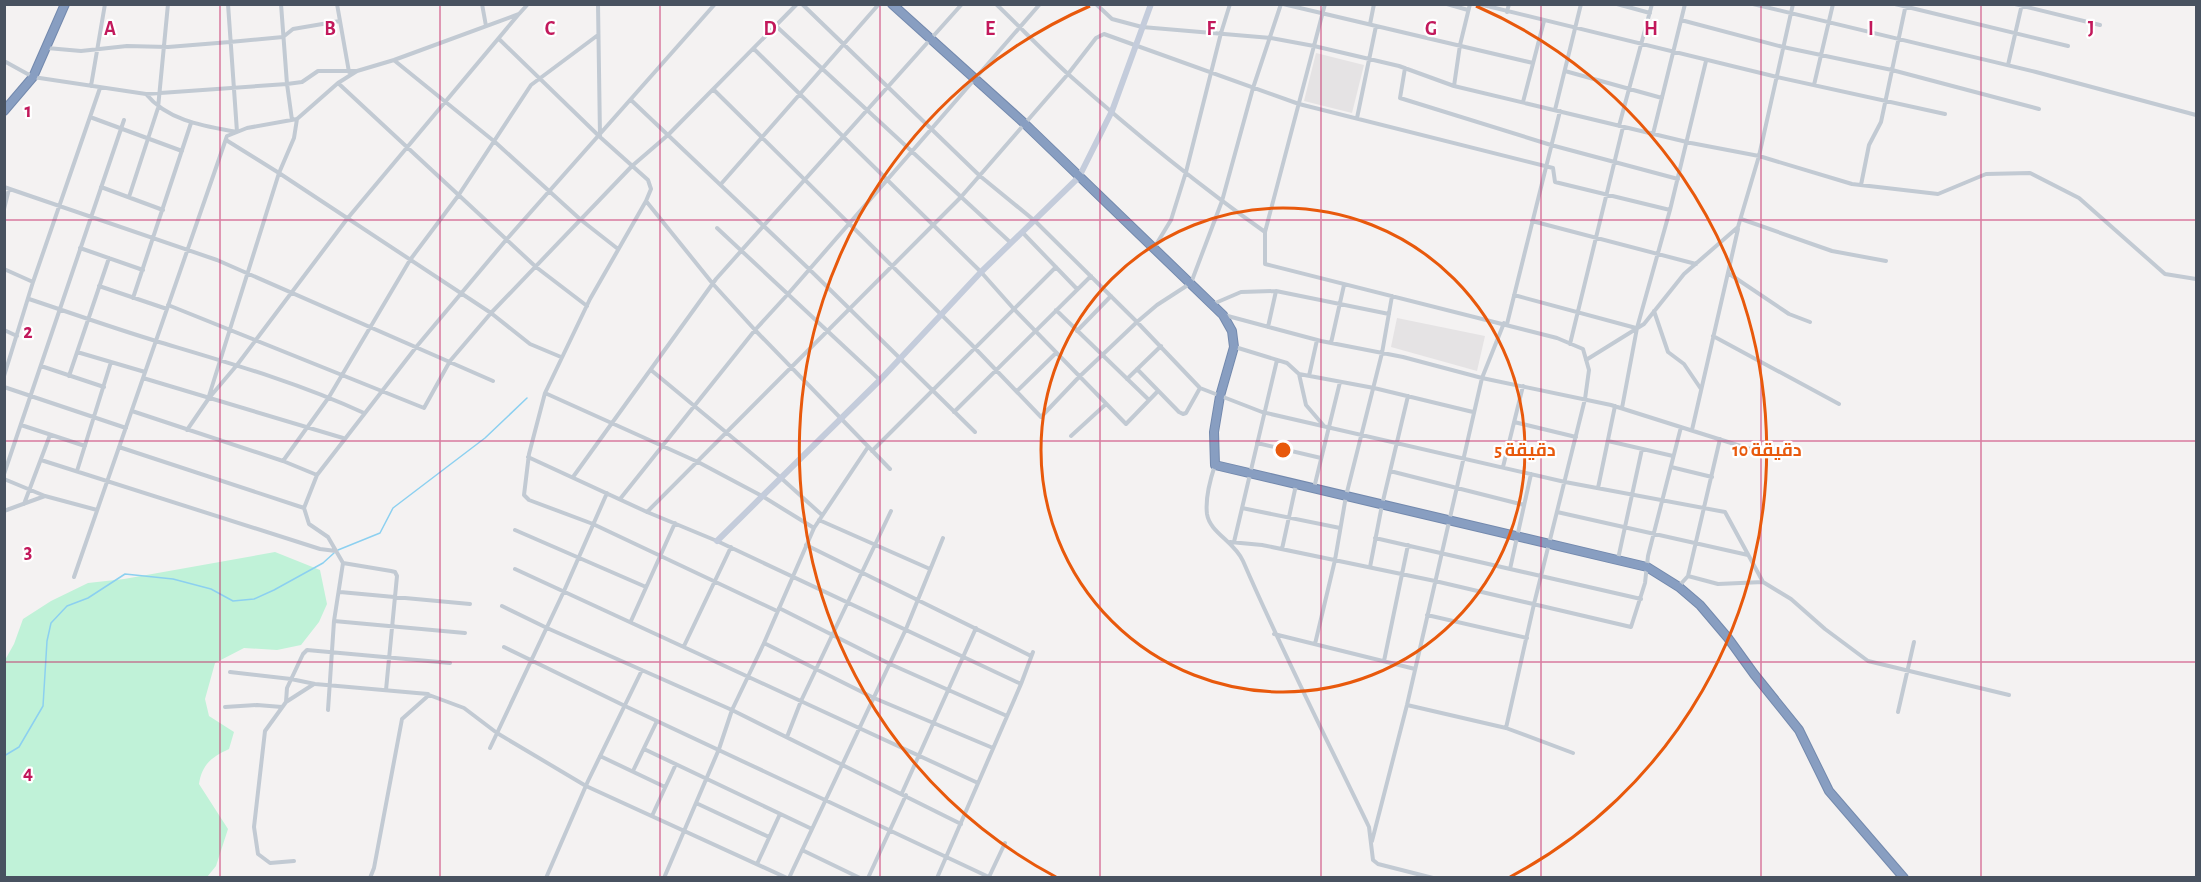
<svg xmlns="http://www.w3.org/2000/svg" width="2201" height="882" font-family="'Alegreya Sans',Cairo,sans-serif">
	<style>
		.education { fill: #e5e3e4 }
		.green { fill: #c0f2d8 }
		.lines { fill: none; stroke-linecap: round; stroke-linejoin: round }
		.stream { stroke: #8cd0f0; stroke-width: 1.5 }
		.highway-casing { stroke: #7389ad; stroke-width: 10 }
		.street { stroke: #c2cad3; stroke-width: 4 }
		.secondary { stroke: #c4ccdb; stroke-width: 6 }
		.highway { stroke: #889ec1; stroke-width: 8 }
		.grid { fill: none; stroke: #c2185b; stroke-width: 1.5; stroke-opacity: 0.55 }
		.ring { fill: none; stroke: #e8590c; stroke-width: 3 }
		.grid-label { font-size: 20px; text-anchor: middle; font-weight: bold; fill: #c2185b; stroke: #fff; stroke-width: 4.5; stroke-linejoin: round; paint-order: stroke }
		.centre { fill: #e8590c; stroke: #fff; stroke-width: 3 }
		.ring-label { font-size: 18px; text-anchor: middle; font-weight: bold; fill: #e8590c; stroke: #fff; stroke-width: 4.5; stroke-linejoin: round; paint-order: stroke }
	</style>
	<rect width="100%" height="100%" fill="#f4f2f2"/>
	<!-- education -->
	<path class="education" d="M1316,53L1364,65L1352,113L1304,101Z
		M1397,318L1485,336L1477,371L1391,347Z"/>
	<!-- green -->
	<path class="green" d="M275,552L320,570L327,604L319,622L301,645L277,650L244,648L215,663L205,699L209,716L234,732L229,749C212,757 202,764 199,784L228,829L216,866L207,877H5V660L14,644L23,619L51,601L88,583L124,579Z"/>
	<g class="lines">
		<!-- stream -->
		<path class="stream" d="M338,550L380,533L393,508L485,438L527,398
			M4,756L19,747L43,706L47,641L51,623L67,606L88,598L125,574L173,579L211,589L233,601L254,599L274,590L323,563L334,553"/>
		<defs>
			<path id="highway" d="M892,4L1024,123L1223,315L1232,331L1234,347L1220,396L1214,432L1215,465L1647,567L1679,587L1700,605L1728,638L1754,674L1799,730L1829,791L1904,878
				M4,111L33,77L65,4"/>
		</defs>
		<!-- highway casing -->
		<use href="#highway" class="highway-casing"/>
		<!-- street -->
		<path class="street" d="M281,4L287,84L292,120
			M337,4L349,72
			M482,4L486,26
			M598,4L600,137L648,180L651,189L646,201L590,299L545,393L529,454L524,495L529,500L593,524L777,611
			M802,4L980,176L1035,221L1137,322L1200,388L1262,412L1565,482L1725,512L1763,582L1791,599L1825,629L1868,661L2009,695
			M996,4C1020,27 1044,52 1068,74C1131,130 1197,184 1265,232
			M1096,4L1112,19L1142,27L1271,38L1314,46L1399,66L1454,86L1691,143L1759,156L1852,184L1938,194L1986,174L2030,173L2079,198L2165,274L2196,279
			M1283,4L1533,63
			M1325,4L1265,232V264L1557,338L1583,349L1589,370L1585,399L1534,604L1506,728
			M1447,4L1468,10
			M1479,4L1777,77L1945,114
			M1617,4L1650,13
			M1753,4L2036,72L2196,115
			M1895,4L2068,46
			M2015,4L2100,25
			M1507,12L1509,4
			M1681,20L1783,47L1892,70L2039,109
			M1370,24L1374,4
			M776,26L1011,243
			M499,39L599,136
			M47,48L81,51L127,46L168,47L230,42L283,37L293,29L340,21
			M754,49L981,272L1013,308L1126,424L1158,391
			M4,61L33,77L146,94L287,84L302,82L318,71H357
			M395,61L495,142L581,220L618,249
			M2008,65L2022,4
			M1405,68L1400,98L1551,145L1678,179
			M1565,71L1662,98
			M338,83L536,267L587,306
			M1814,85L1833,4
			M91,86L105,4
			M1454,86L1460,45L1470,4
			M714,90L971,344L1041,417L1079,377L1137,322L1157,305L1191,283L1222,201L1253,88L1281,4
			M146,94C168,121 204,126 237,132L228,4
			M631,100L809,269L975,432
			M1523,102L1544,21
			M1555,110L1581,4
			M90,117L182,151
			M1357,118L1376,26
			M1619,126L1652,4
			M1653,134L1685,4
			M226,140L279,173L491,313L530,344L561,357
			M721,184L879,4
			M1861,185L1869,145L1881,122L1906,4
			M4,187L217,260L493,381
			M101,187L163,210
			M129,197L158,108L168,4
			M646,201L713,284L755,330L890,469
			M4,209L9,189
			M1741,219L1832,251L1886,261
			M1532,221L1696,264
			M717,228L880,380
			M1023,233L1077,289
			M80,248L143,270
			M1154,248L1171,220L1186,172L1221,33L1230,4
			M4,269L33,282
			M1728,273L1789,314L1810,322
			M99,286L167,309
			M1514,295L1636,328
			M133,298L191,123
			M29,299C71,313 113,328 156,341C226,362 297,382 364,413
			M1213,304L1241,292L1276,291L1389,314
			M168,305L424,408L450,361L491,313L632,166L668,135L797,4
			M1056,310L1149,400
			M1654,311L1668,352L1684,364L1701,389
			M1224,315L1321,341L1403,357L1482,378L1611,405L1766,454
			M1507,324L1560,111
			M1268,327L1276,291
			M4,330L17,336
			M1077,331L1111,296
			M1713,336L1839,404
			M1331,343L1344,285
			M1570,344L1623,127
			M1235,347L1287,363L1299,374L1306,405L1324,426
			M77,352L145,372
			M1586,360L1644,324L1684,274L1738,227L1759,156L1793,4
			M41,366L104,387
			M1137,369L1179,412L1183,414L1186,413L1200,388
			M651,370L780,477L822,515
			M1299,374L1374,388L1473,412
			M4,376L33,282L100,88
			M69,376L109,258
			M1309,376L1317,340
			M143,378L343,438
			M1127,379L1161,346
			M4,387L126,428
			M1017,391L1056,353
			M545,393L698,462L762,496L814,528
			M209,396L279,173L294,138L297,119
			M1622,408L1637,328L1670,210L1706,61
			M132,411L283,461L317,475
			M954,412L1091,276
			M1514,422L1576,437
			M21,425L85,446
			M187,430L209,398L237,365L347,219L518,15
			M1692,430L1738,229
			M1071,436L1106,404
			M1608,441L1673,456
			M1257,443L1321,458
			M119,447L304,508L309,524L328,537L343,563L334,621L328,710
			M872,451L1056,267
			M528,457L647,512L717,541L1021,684
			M41,460L320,549L336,551
			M283,461L329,397L410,260L458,196L531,85L598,35
			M1215,465C1210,480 1205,498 1207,514C1210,533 1234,541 1243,561C1282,651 1326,738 1369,827L1373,860L1378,864L1433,878
			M1503,467L1523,386
			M1671,467L1712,477
			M77,471L111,362
			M1390,471L1524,505
			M4,474L124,120
			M573,477L716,279L962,4
			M4,479L45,496
			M1314,488L1340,382
			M1598,488L1615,406
			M620,499L755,330L788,294L1040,4
			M24,504L50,435
			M304,508L317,475L417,346L506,240L715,4
			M1242,508L1340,528
			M4,511L45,496L97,510
			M647,512L961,197L1068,74L1096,38L1104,34L1299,104L1553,168L1555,182L1670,210
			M1557,512L1748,555
			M819,520L930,569
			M515,530L646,587
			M1375,538L1641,599
			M1230,542L1262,545L1435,581L1631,627L1645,583L1648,556L1681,427
			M1234,542L1277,360
			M806,545L1031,656
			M1282,549L1296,485
			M1618,559L1642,449
			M343,563L391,571L395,572L397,576L386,690
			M1370,567L1382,505L1408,396
			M515,569L978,783
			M1510,569L1531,474
			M1688,576L1720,439
			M74,577L227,136L247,128L297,119L338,83L357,71L394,60L519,14L528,4
			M1679,586L1688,576L1718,584L1763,582
			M340,592L470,604
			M502,606L547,628L732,710L961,824
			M779,608L890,664L1007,716
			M1427,615L1527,638
			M334,621L465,633
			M631,621L675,523
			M1274,634L1415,669
			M764,643L874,698L993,748
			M1315,644L1335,560L1346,496L1382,353L1392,296
			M684,646L731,547
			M504,647L625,706L991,878
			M1384,661L1408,545
			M230,672L291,679L315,684L428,694
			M286,702L314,684
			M1407,705L1506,728L1573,753
			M225,707L257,705L282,707
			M1898,712L1914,642
			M787,737L801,701L891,511
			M490,748L564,591L607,493
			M644,749L812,829
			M600,756L665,787
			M633,771L657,721
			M902,793L976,628
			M696,803L769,837
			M652,816L676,764
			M1372,841L1407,705L1482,378L1504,323
			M802,850L860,878
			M294,861L270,863L258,854L254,827L265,731L286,702L287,688L303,654L307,650L450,663
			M757,864L780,814
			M989,877L1005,843
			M370,878L374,868L402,719L429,695L464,708L497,733L586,786L787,878
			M546,878L588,781L642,670
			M664,878L719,749L732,710L764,643L814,528L868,447
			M789,878L906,629L943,538
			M868,878L906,795
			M937,878L1021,684L1033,652"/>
		<!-- secondary -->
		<path class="secondary" d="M717,541L880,380L981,272L1079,177L1112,111L1151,4"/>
		<!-- highway -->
		<use href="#highway" class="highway"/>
	</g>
	<!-- grid -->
	<path class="grid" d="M220,4V878M440,4V878M660,4V878M880,4V878M1100,4V878M1321,4V878M1541,4V878M1761,4V878M1981,4V878M4,220H2196M4,441H2196M4,662H2196"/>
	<!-- distance rings -->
	<g class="ring">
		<circle cx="1283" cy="450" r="242"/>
		<path d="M1056 877A484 484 0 0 1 1090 6M1476 6A484 484 0 0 1 1510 877"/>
	</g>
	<g class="grid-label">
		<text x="110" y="35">A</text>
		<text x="330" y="35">B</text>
		<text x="550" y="35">C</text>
		<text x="770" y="35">D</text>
		<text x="990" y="35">E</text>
		<text x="1211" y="35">F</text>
		<text x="1431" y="35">G</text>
		<text x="1651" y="35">H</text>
		<text x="1871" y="35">I</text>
		<text x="2091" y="35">J</text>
		<text x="28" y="117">1</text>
		<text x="28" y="338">2</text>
		<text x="28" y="558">3</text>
		<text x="28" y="779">4</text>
	</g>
	<circle cx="1283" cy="450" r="9" class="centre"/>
	<g class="ring-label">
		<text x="1525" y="456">5 دقيقة</text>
		<text x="1767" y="456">10 دقيقة</text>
	</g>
	<!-- border -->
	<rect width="2201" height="882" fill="none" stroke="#485260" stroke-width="12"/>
</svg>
